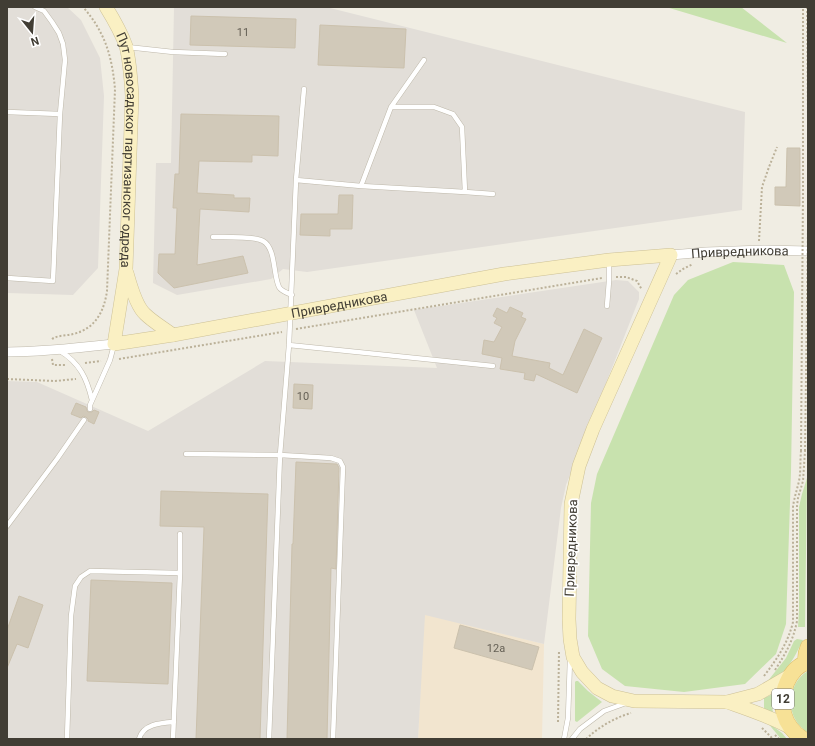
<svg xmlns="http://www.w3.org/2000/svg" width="815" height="746" font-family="Roboto,sans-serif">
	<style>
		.commercial { fill: #f2e5cf }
		.industrial { fill: #e2ded8 }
		.green { fill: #c8e2ae }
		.building { fill: #d1c9b9; stroke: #cbc1ad }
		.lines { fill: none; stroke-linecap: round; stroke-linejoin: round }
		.lane-casing { stroke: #beb8aa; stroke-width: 5.5 }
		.street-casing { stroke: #beb8aa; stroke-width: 10 }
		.secondary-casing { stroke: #cdc196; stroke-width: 14 }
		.primary-casing { stroke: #dabe67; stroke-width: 16 }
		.path { stroke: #bbb199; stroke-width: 2; stroke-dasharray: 2 2; stroke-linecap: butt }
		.lane { stroke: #fff; stroke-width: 4.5 }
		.street { stroke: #fff; stroke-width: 9 }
		.secondary { stroke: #faf0c3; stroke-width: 13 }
		.primary { stroke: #f7e196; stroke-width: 15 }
		.path-bridge { stroke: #bbb199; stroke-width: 2; stroke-dasharray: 2 2; stroke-linecap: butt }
		.labels { text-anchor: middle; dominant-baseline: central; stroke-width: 3.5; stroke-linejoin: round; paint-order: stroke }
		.number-label { font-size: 11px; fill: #656055 }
		.shield { fill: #fff; stroke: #7a7771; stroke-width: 1 }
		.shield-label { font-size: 12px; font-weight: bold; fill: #413d34 }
		.street-label { font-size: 13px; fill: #413d34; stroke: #fff }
	</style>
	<rect width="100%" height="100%" fill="#f0ede3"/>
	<!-- commercial -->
	<path class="commercial" d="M424,614L544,644L542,739H418Z"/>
	<!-- industrial -->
	<path class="industrial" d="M7,7H67L81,20L100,58L104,96L98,268L73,295L7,293Z
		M174,7H326L745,112L742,210L307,272L283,269L271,279L177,295L153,283L156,163H171Z
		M616,280L628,281L639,292V299L566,485L561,508L544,644L425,615L418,739H7V381L37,382L148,431L265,361L437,368L414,310Z"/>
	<!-- green -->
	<path class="green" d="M666,7H741L787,43Z
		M733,262L784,265L794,292L791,472L786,624L776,654L745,684L684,692L625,686L602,669L588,636L591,503L597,474L674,295L688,280Z
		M807,478L805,627H798L799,609V507L802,494Z
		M797,639L803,640C797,652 791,665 781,674C777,678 771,680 767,682L786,658L794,641Z
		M808,671V733C803,729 798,725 795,719C786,703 792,680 808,671Z
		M576,681H578L588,691L602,702L577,722L575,721V682Z
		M773,694L772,704L773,714L764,710V698Z
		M767,722L782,733L787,739H781Z"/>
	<!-- building -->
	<path class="building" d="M191,16L296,19L295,48L190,45Z
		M320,25L406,29L404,68L318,65Z
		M181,114L279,116L278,156L252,155V162L199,161L197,193L234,195V198H250L249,212L200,209L197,265L243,256L248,273L174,288L158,273L159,254H175L177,208H173L175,174H179Z
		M787,148H800V206L775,205V187H786Z
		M339,195H353L352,229H330V236L300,235L301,214H338Z
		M510,307L523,313L521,317L526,319L515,341L512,356L550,363L549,368L563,375L584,329L602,338L577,393L536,374L534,381L524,379L525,373L500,369L502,358L482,354L484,340L494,342L502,327L494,323L497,318L493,316L497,308L507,313Z
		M294,384L313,385L312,409L293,408Z
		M76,403L86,407L87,411L88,412H92L94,410L99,412L94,424L88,421V419L86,417L83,416L81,418L71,414Z
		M296,462L336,464H337L339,468L336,569L331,568L327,739H287L292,544H293Z
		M161,491L268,494L260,739H196L204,527L160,526Z
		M91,580L172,583L168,684L87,681Z
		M19,596L43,605L28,648L17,644L7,668V630Z
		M460,625L539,647L532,670L454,648Z"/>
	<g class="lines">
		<defs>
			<path id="lane" d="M127,47L173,52L225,54
				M391,107H434L453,114L462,127L465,192
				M7,112L60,114
				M296,180L361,186L465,192L493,194
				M361,186L391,107L424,60
				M213,237C224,237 254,236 263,241C276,248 273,275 279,287C281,291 287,293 292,295
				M7,278L53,281L60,114L65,60L63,44L59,33L52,22L44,11L35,7
				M607,306L609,281V262
				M289,345L493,366
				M60,351C80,363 87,379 92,400
				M90,409V405L110,360L114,345
				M186,454L280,455L331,458L340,461L343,467L333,739
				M7,526L57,459L84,420
				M67,739L71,616L75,586L81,577L90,571L180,573
				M139,739C143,724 160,723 174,722
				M173,739L180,573V534
				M269,739L280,455L289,345L296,180L304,89
				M564,739L568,718L570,659
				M572,739L580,729L604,711L626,703"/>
			<g id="street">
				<path id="s1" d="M671,255L706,252L765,250L808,251"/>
				<path d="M7,352C43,352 78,348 114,344"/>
			</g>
			<g id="secondary">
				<path id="s2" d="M106,7C114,20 121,32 126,46C130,62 131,80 132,96L126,269L114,344L173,335L504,274L609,260L671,255L593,429L579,466L571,504L569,619L570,639L573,657L582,672L597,688L612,696L634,701L727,702L758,694L791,675"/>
				<path d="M127,273C130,284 136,306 145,314C153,322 164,328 173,335"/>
				<path d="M727,702C750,710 769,716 791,728"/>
			</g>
			<path id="primary" d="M805,663L806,653L808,647
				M803,739C794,733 787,725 784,714C779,695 788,668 808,662"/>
		</defs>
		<!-- lane casing -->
		<use href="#lane" class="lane-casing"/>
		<!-- street casing -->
		<use href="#street" class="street-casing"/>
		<!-- secondary casing -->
		<use href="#secondary" class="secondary-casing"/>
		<!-- primary casing -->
		<use href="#primary" class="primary-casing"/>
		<!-- path -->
		<path class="path" d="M807,7L808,120
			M759,241L762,187L769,167L777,147
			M676,274L683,269L693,264
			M616,277H626L637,281L642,290
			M296,329L602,278
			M52,339C58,335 66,336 73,334C95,329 104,312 107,291L115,89C112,56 105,32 83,7
			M52,359L53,365H65
			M119,359L282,332
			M85,363L101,361
			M7,379L55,381L76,379
			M775,670C786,653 793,641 797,621V506L798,498L803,481L805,451
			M764,676C777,659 788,643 793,622V507C794,498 797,490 799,481C801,471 800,461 801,451
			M558,722L559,650
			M762,728L773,739
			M775,735L779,739
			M586,739C599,727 614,718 631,713"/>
		<!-- lane -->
		<use href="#lane" class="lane"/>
		<!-- street -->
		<use href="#street" class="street"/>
		<!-- secondary -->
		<use href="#secondary" class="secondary"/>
		<!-- primary -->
		<use href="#primary" class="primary"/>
		<!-- path-bridge -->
		<path class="path-bridge" d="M801,451L803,193V7
			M805,451L808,227"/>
	</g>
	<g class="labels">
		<!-- number labels -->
		<g class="number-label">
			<text x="243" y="32">11</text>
			<text x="303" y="396">10</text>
			<text x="496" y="648">12a</text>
		</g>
		<!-- shield labels -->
		<rect class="shield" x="772" y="689" width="22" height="20" rx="3"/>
		<g class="shield-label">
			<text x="783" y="699">12</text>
		</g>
		<!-- street labels -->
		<g class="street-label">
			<text stroke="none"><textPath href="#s2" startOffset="148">Пут новосадског партизанског одреда</textPath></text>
			<text stroke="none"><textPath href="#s1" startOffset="69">Привредникова</textPath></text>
			<text stroke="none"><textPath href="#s2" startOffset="572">Привредникова</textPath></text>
			<text transform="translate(571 548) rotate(-88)">Привредникова</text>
		</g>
	</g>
	<!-- border -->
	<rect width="815" height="746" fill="none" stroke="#413d34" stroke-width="16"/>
	<!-- north arrow -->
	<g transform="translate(32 32) rotate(163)" stroke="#ffffff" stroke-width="3" paint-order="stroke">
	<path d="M0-3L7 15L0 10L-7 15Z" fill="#413d34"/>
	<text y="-6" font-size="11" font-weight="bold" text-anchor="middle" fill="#413d34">N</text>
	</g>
</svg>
